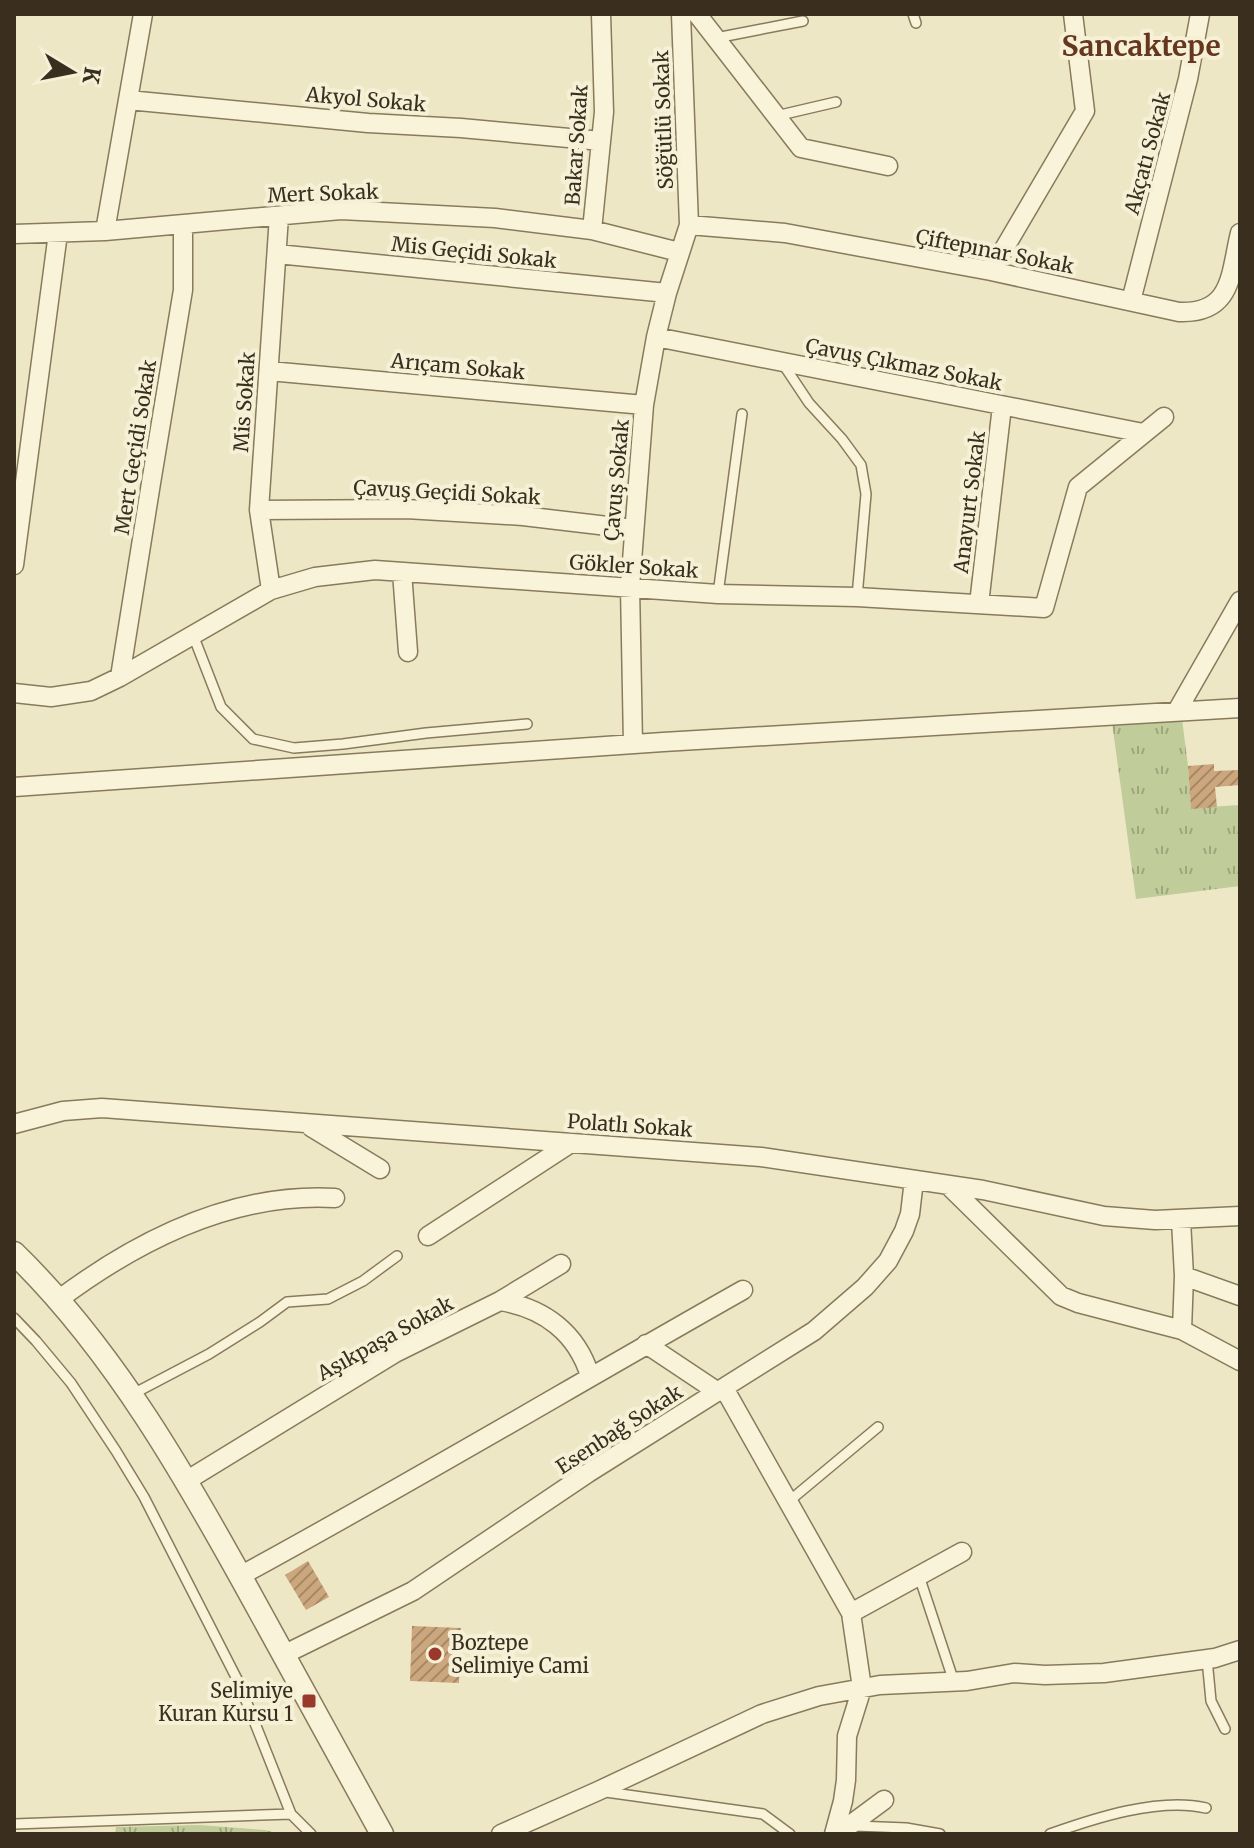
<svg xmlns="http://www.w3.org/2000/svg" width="1254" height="1848" font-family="Merriweather,serif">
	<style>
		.grass { fill: url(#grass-tufts) }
		.building { fill: url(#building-hatch) }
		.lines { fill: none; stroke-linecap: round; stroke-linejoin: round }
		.service-casing { stroke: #897a5c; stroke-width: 12 }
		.minor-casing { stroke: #897a5c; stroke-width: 21 }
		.tertiary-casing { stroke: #897a5c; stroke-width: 25 }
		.service { stroke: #f9f3da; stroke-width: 9 }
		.minor { stroke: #f9f3da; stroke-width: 18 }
		.tertiary { stroke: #f9f3da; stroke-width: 22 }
		.poi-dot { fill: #98392c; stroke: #f5f0d6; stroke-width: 3 }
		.labels { text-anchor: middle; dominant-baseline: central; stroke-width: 8; stroke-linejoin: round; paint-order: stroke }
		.street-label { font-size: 20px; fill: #3a2f1f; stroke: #f5f0d6 }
		.poi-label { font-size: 20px; fill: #3a2f1f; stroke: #f5f0d6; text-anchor: start }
		.district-label { font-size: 28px; font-weight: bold; fill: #66371f; stroke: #f5f0d6 }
	</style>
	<defs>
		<pattern id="grass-tufts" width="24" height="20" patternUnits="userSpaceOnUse" patternTransform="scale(2)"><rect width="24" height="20" fill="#c0cc9a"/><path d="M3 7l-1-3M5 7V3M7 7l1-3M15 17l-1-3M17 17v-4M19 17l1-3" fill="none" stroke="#9da67d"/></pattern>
		<pattern id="building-hatch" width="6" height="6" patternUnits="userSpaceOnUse" patternTransform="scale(2)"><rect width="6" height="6" fill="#cca77d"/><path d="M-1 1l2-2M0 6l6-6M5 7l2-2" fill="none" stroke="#a78866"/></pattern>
	</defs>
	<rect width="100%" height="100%" fill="#eee7c6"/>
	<!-- grass -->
	<path class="grass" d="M1181,711L1188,766L1191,808L1240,805V886L1136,899L1111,715Z
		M200,1825L265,1830L281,1834H115L116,1827Z"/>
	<!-- building -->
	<path class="building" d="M1214,764V771L1240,770V785L1215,787L1217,807L1191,809L1188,766Z
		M308,1561L329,1597L306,1610L285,1575Z
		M412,1626L461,1628L459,1683L410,1681Z"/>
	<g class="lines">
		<defs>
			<path id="service" d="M913,14L916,23
				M716,38L803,21
				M776,116L836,102
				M783,364L809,403L842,439L861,465L866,494L857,597
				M718,594L742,414
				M193,635L221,707L253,739L294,748L343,744L426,733L527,724
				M14,1318L36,1341L71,1383L116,1451L144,1497L239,1683L291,1814L311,1834
				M131,1395L209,1354L260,1322L287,1302L328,1299L363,1281L397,1256
				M788,1502L878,1427
				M919,1576L954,1682
				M1207,1659L1211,1701L1225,1729
				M606,1792L763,1814L790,1834
				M14,1824L291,1814
				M856,1826L906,1828L940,1834
				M1050,1834C1095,1818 1159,1797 1206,1808"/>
			<path id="minor" d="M697,14L801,148L888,166
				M128,100L368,123L461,128L601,141
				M689,225L785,233L991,271L1179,312C1233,314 1230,274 1240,233
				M592,230L604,112L601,14
				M105,231L143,14
				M14,234L105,231L341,210L495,218L592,230L679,252
				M277,254L667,293
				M991,271L1085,111L1073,14
				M1131,301L1188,79L1200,14
				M656,337L1143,433
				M269,371L644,405
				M259,510L406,509L523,516L633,529
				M14,565L58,233
				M402,572L408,652
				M271,590L259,510L279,216
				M979,604L1002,406
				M120,677L151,483L183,290V224
				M14,693L51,697L91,691L120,677L271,590L315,577L375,570L718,594L857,597L1044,608L1078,487L1164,417
				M1177,711L1240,601
				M633,744L630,587L644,405L656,337L667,293L689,225L681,14
				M14,787L663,742L1240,708
				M14,1124L63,1111L102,1108L761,1157L983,1190L1104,1216L1155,1220L1240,1216
				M311,1127L380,1169
				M949,1186L1061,1296L1078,1303L1182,1330L1240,1361
				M1181,1220L1184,1276L1182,1330
				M428,1236L571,1143
				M1184,1276L1240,1296
				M58,1300C138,1240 233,1192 335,1198
				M500,1301L561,1264
				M646,1344L718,1392
				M724,1388L851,1613L862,1688L847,1736L846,1780L843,1801L834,1834
				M186,1481L395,1353L500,1301C544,1308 577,1333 590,1376
				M240,1576C409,1484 575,1385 743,1290
				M851,1613L962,1552
				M283,1655L413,1591L588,1473L814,1331L865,1287L888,1261L904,1231L910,1214L914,1180
				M501,1834L598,1791L762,1714L819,1696L880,1685L967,1681L1014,1673L1045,1675L1104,1673L1215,1658L1240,1650
				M838,1834L884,1800"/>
			<path id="tertiary" d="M14,1253C114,1350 187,1479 254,1601C296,1678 339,1756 382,1834"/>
		</defs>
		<!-- service casing -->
		<use href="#service" class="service-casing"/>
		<!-- minor casing -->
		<use href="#minor" class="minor-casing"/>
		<!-- tertiary casing -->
		<use href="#tertiary" class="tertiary-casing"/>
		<!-- service -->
		<use href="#service" class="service"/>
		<!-- minor -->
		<use href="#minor" class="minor"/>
		<!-- tertiary -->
		<use href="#tertiary" class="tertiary"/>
	</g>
	<!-- markers -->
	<g class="poi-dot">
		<circle cx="435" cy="1654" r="8"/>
		<rect x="301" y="1693" width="16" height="16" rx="4"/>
	</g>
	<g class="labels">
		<!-- street labels -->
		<g class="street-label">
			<text transform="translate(366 99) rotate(5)">Akyol Sokak</text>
			<text transform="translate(663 120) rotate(-92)">Söğütlü Sokak</text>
			<text transform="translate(576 145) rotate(-86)">Bakar Sokak</text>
			<text transform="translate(1147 153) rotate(-75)">Akçatı Sokak</text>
			<text transform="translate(323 193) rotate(-2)">Mert Sokak</text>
			<text transform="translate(995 251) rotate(11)">Çiftepınar Sokak</text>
			<text transform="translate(474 252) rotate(6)">Mis Geçidi Sokak</text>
			<text transform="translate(904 364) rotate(11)">Çavuş Çıkmaz Sokak</text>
			<text transform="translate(458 366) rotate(5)">Arıçam Sokak</text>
			<text transform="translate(244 402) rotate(-86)">Mis Sokak</text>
			<text transform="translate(135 447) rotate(-81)">Mert Geçidi Sokak</text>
			<text transform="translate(616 480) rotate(-85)">Çavuş Sokak</text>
			<text transform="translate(447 492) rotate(3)">Çavuş Geçidi Sokak</text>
			<text transform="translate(969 502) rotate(-83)">Anayurt Sokak</text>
			<text transform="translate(634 566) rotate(4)">Gökler Sokak</text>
			<text transform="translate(630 1125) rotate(4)">Polatlı Sokak</text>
			<text transform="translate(385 1338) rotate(-29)">Aşıkpaşa Sokak</text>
			<text transform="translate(619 1429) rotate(-33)">Esenbağ Sokak</text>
		</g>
		<!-- poi labels -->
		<g class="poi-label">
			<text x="451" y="1642">Boztepe<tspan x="451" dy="23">Selimiye Cami</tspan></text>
			<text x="293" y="1690" text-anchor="end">Selimiye<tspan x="293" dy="23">Kuran Kursu 1</tspan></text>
		</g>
		<!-- district labels -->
		<g class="district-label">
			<text x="1141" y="46">Sancaktepe</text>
		</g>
	</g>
	<!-- border -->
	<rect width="1254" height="1848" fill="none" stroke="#3a2f1f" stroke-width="32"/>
	<!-- north arrow -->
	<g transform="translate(72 72) rotate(100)" stroke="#f5f0d6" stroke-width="6" paint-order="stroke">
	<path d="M0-6L14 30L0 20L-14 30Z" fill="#3a2f1f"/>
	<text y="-12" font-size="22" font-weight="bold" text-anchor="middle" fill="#3a2f1f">K</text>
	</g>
</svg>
